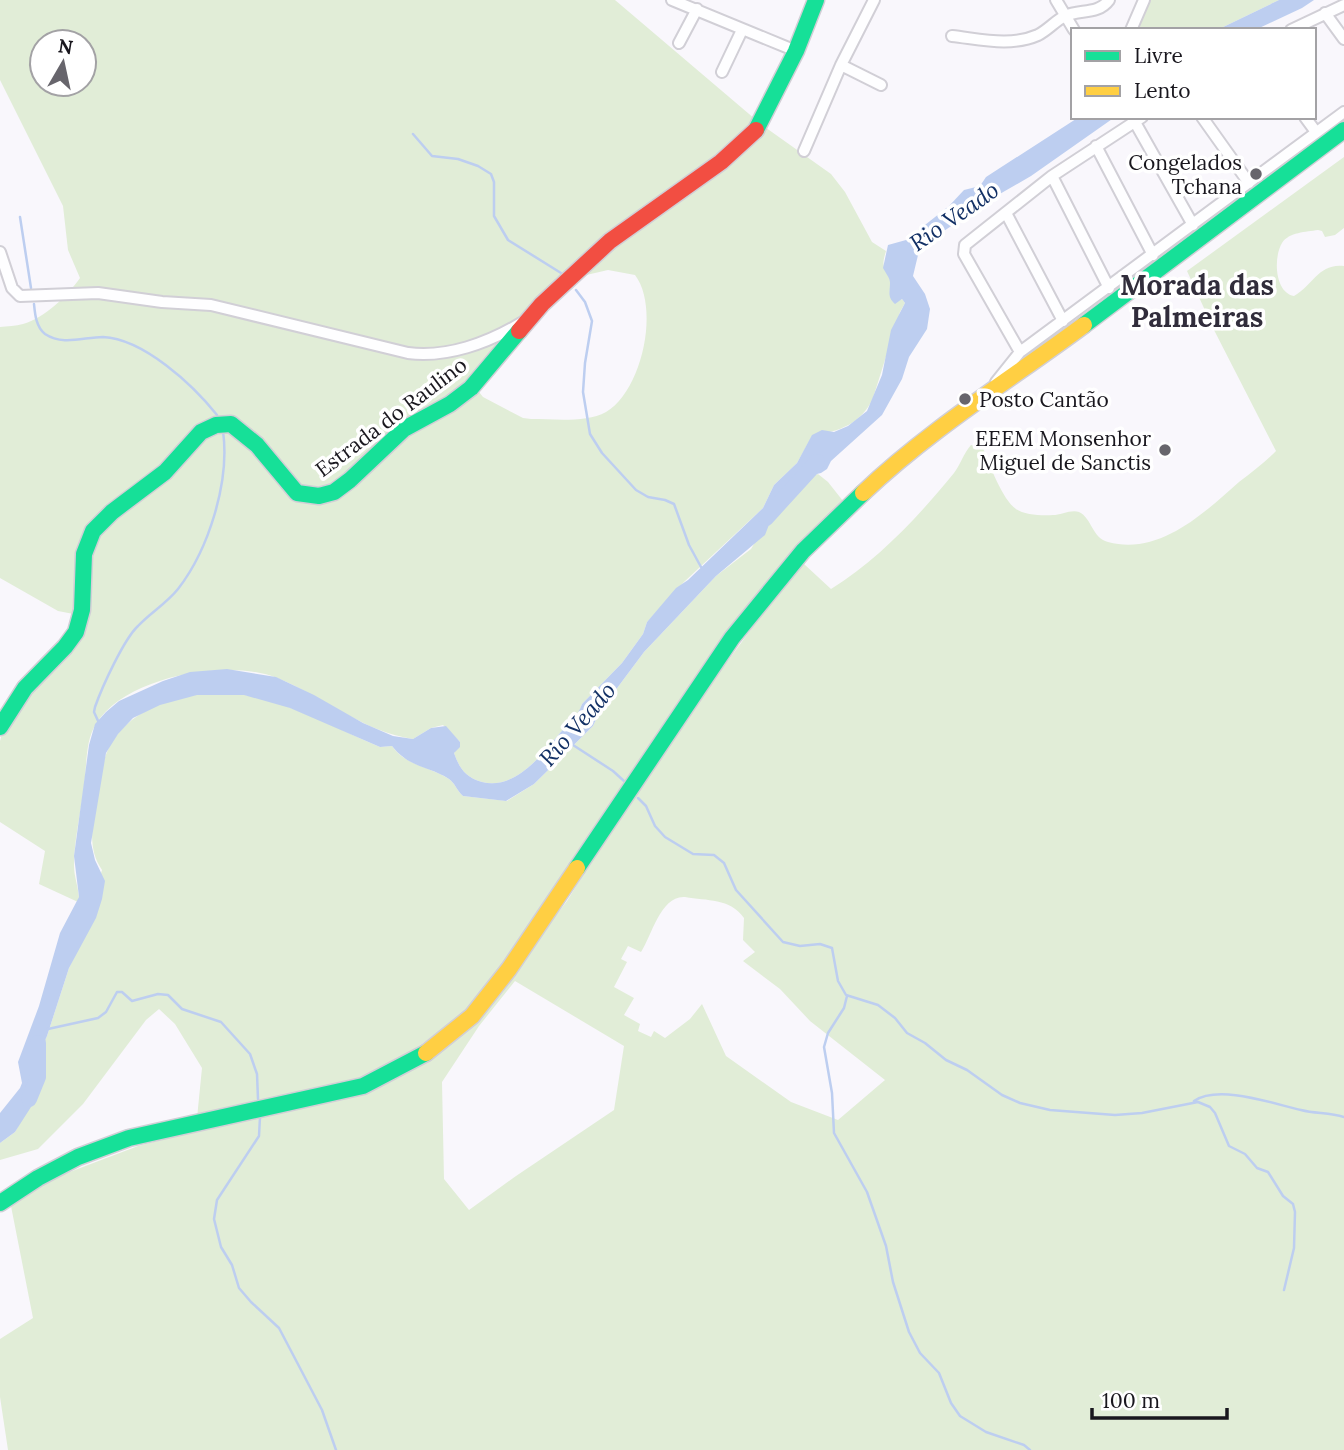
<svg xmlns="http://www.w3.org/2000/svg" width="1344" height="1450" font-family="Lora,serif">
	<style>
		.green { fill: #e1edd7; fill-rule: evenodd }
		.water { fill: #bdcef0 }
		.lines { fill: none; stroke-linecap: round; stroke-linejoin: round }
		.stream { stroke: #bdcef0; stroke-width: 2.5 }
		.river { stroke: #bdcef0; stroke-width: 16 }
		.street-casing { stroke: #d1cfd6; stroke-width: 14 }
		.fast-casing { stroke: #d1cfd6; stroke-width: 19 }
		.slow-casing { stroke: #d1cfd6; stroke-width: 19 }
		.jam-casing { stroke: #d1cfd6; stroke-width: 19 }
		.street { stroke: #fefeff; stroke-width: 10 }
		.fast { stroke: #16e098; stroke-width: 16 }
		.slow { stroke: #ffcf43; stroke-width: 16 }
		.jam { stroke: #f24e42; stroke-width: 16 }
		.poi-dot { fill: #67656c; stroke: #fff; stroke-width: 2.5 }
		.labels { text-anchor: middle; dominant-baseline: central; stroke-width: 7; stroke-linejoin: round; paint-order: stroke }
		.poi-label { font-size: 21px; fill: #19171e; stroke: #fff; text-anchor: end }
		.street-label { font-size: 21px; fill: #19171e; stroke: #fff }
		.water-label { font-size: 23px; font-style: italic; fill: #123065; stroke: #fff }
		.district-label { font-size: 28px; font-weight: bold; fill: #312d3b; stroke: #fff }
	</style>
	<rect width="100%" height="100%" fill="#f9f7fc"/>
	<!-- green -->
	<path class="green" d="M0,0H615L762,125L831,174L845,192L872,242L886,251C880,270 886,265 890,280C893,292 885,288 895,303L902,299L905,303L900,312L873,398C861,424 840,431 812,436L797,463L774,485L763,508L684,582L647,622L643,634L622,663L582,704C579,717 568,723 560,733C541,756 515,790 482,782C465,777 460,769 454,753L460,742L443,725L431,728L413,739C363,732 323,696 277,678C229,658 125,676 96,724C85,741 87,766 84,786C81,812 74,840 74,866C74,876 78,886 79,897L78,902L39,884L45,851L0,822V741C11,696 61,677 81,638C85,632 86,624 89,617L58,611L0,578V327C7,326 16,326 23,324C45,318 67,296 80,278L68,250L63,206L0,80ZM42,42H84V84H42ZM608,270L635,275C660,308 642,391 606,412C586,423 554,419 531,419L523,418L483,397L479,392C483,375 486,357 497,343L582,276Z
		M1151,0H1279L1217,30H1136Z
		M1344,157V228L1335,235L1325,237L1322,231L1318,230C1306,232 1289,232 1282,243C1273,258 1275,293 1294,296C1313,285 1319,263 1344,266V1450H8L0,1397V1339L33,1318L10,1201L38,1184L138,1146L399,1078L542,933L567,901L610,831L716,677L772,601L804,564L831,589C878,560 919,516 954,473C961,464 963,454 971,445L983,448C990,465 1002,499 1016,509C1024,515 1043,516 1053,515C1060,515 1072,509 1079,512C1092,518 1092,538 1108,542C1160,556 1205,512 1239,482C1252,472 1265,462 1276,451L1214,330L1187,271ZM685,897C707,901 730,898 744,918L743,940L755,952L743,961L780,989L810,1021L885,1080L838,1120L791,1102L726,1056L702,1004L690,1019L665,1038L654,1031L651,1037L638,1031L640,1024L624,1015L634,998L614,987L627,962L621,959L628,946L641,952C652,935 661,895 685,897ZM515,981L624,1046L614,1110L516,1176L469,1210L444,1179L442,1082L479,1026Z
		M818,474L828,482L847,506L819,532L471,1007L386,1071L197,1118L202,1068L175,1024L159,1009L146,1020L83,1104L38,1149L0,1160V1143L15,1132L37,1093L40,1049L47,1036L69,968L77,951L102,870C84,844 95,812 100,783C102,773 103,761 107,752C127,703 198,687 245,695C289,702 338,729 380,747L392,746C406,766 429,766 449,779C455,783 457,791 463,796L507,801L534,784L593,726L600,711L644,652L716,576L751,549L788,487L799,478Z"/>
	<!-- water -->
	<path class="water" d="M1279,0H1314L1302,8L1255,30H1217Z
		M1079,117H1115L1031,176L991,199L941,233L919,251L913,276L925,294L930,309L927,329L909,357L902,379L882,415L831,461L827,469L821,473L799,478L788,487L777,504L765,535L716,576L644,652L600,711L593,726L534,784L506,801L463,796C457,791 455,783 449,779C429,766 409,768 392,746L380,747L290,708L244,695H197L160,705L133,718L118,734L106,753L91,843L95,860L105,881L102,899L96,918L69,968L47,1036L41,1049L37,1093L31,1107L15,1132L0,1143V1113L20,1088L22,1083L18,1062L39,1006L60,933L79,897L74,856L89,745L95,724L106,712L119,701L163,681L190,672L227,669L276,677L314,695L363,723L393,736L413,739L431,728L446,726L460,742V747L454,753C460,769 465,777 482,782C515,790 541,756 560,733C568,723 578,717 582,704L622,663L643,634L647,622L676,588L688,580L763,508L774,485L797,463L812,435L822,430L834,432L848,426L867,411L882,375L891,330L905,303L902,299L895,304C887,297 890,292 890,283C890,278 885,272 883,268L888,245L906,240L949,206L964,190L980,186L986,177Z"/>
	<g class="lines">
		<!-- stream -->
		<path class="stream" d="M413,134L432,156L458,159L478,166L491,174L494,182V216L508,240L561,273
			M20,217L31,288
			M576,290L585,302L592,321L585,363L583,392L590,434L602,453L636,490L648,497L665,500L674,504L689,545L701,567
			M34,304C35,314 36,327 45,334C63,346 84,337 103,337C144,339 193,385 217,415
			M99,723L94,712L95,707C102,687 124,639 138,626C151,612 166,604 178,589C209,549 230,481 223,431
			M573,745L613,771L624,781
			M638,798L646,806L655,826L665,837L693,854L714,855L724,863L736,890L783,942L800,946L820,944L832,948L838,981L846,995L878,1005L895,1018L907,1033L925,1043L946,1060L967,1070L1002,1095L1020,1103L1050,1110L1115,1115L1142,1113L1198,1102L1210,1107L1215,1113L1229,1146L1245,1154L1257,1168L1268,1172L1283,1196L1293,1204L1295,1212L1294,1248L1284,1290
			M847,996L844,1008L828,1033L824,1047L832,1093L834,1133L867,1192L886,1246L893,1282L909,1332L920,1353L939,1373L951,1403L960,1416L986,1432L1024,1445L1030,1450
			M48,1029L98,1018L106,1012L117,992H122L132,1001L158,994L168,995L182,1009L221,1022L250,1054L257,1074L258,1099
			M1194,1101C1219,1084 1274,1104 1301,1110C1316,1114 1329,1112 1344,1117
			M260,1117L259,1136L217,1200L214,1219L221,1247L232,1265L239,1288L251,1302L279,1328L322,1410L336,1450"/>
		<!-- river -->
		<path class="river" d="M766,518L817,462
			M29,1099L38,1077V1043"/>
		<defs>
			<path id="street" d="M672,0L796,51
				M1056,0L1074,30
				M1325,13L1344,39
				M1131,30L1144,0
				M1291,30L1344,5
				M952,36C980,39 1011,47 1038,35C1048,30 1055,21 1065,16C1080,9 1098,15 1109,0
				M679,43L697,9
				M841,65L881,85
				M722,72L742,30
				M1132,117L1193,225
				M1202,117L1249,183
				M1305,117L1316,132
				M1096,146L1153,255
				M804,151L841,65L874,0
				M1052,176L1109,288
				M1006,213L1063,321
				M0,252L12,288L20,296L98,293L162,302L211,305L408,353C447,358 488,343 521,323
				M1020,352L964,254L965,245L1052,176L1142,117
				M996,382L1020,352L1344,112"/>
			<path id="fast" d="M756,130L796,51L816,0
				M1084,325L1344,130
				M0,727L25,688L65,647L76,632L82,610L84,554L93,531L112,512L165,472L201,432L216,425L231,424L257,445L297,493L319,496L334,492L350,480L404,429L450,404L471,388L519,331
				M577,868L732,638L803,551L863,493
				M0,1203L38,1178L78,1157L129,1138L363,1086L426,1053"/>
			<path id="slow" d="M863,493C929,430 1011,379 1084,325
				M426,1053L472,1016L509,969L577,868"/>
			<path id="jam" d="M519,331L542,304L610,241L721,162L756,130"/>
		</defs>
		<!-- street casing -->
		<use href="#street" class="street-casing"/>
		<!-- fast casing -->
		<use href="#fast" class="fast-casing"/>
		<!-- slow casing -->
		<use href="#slow" class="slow-casing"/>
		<!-- jam casing -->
		<use href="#jam" class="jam-casing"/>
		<!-- street -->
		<use href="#street" class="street"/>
		<!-- fast -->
		<use href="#fast" class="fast"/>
		<!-- slow -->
		<use href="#slow" class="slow"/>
		<!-- jam -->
		<use href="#jam" class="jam"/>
	</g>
	<!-- markers -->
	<g class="poi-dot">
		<circle cx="1256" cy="174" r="7"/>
		<circle cx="965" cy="399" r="7"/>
		<circle cx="1165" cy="450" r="7"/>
	</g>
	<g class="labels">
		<!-- poi labels -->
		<g class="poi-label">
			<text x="1242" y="162">Congelados<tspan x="1242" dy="24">Tchana</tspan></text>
			<text x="979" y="399" text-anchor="start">Posto Cantão</text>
			<text x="1151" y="438">EEEM Monsenhor<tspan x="1151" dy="24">Miguel de Sanctis</tspan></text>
		</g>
		<!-- street labels -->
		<g class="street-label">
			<text transform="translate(391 417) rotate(-37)">Estrada do Raulino</text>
		</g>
		<!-- water labels -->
		<g class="water-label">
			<text transform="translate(954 216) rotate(-35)">Rio Veado</text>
			<text transform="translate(577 724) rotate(-49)">Rio Veado</text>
		</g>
		<!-- district labels -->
		<g class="district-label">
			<text x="1197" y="285">Morada das<tspan x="1197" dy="32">Palmeiras</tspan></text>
		</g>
	</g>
	<!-- legend -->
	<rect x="1071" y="28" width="245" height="91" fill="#ffffff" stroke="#a3a2a5" stroke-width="2"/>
	<rect x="1085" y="51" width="35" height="10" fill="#16e098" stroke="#a3a2a5" stroke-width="2"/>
	<text x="1134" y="63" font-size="21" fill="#19171e">Livre</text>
	<rect x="1085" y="86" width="35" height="10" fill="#ffcf43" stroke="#a3a2a5" stroke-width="2"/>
	<text x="1134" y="98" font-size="21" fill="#19171e">Lento</text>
	<!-- north arrow -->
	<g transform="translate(63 63) rotate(9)"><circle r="33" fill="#ffffff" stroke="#a3a2a5" stroke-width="2"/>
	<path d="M0-5L12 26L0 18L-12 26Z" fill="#67656c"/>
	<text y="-10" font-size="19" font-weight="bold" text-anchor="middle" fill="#19171e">N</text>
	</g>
	<!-- scale -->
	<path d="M1092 1408v10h135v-10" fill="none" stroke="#19171e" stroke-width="3.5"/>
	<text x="1102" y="1408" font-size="21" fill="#19171e" stroke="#ffffff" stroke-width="5" paint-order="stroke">100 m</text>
</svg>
